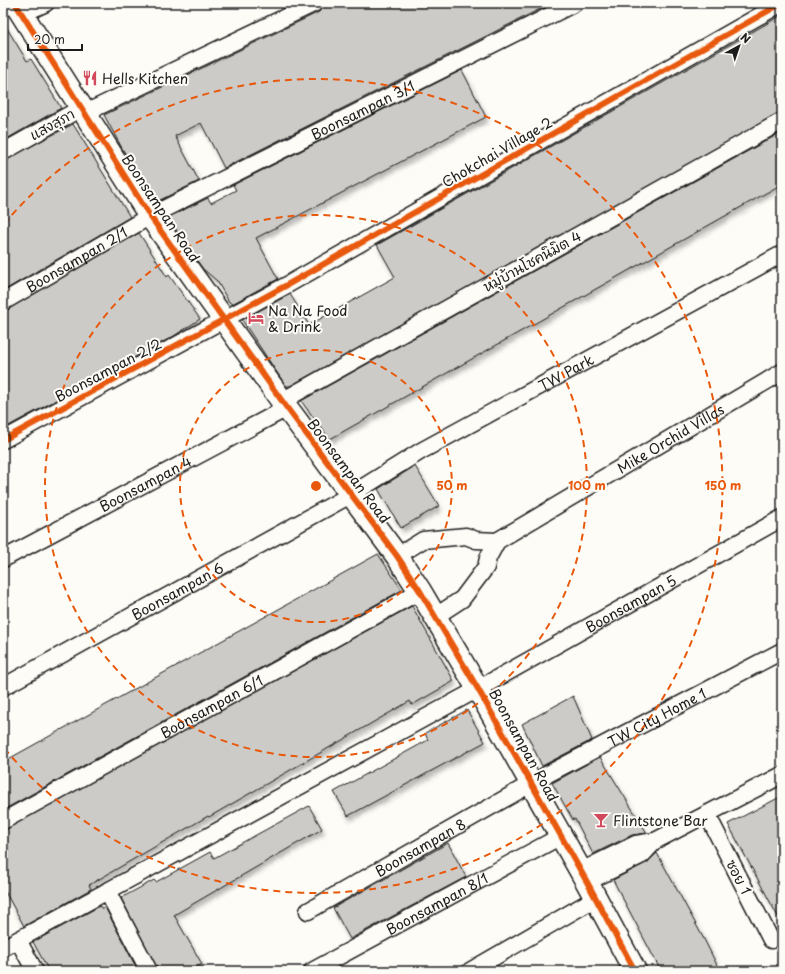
<svg xmlns="http://www.w3.org/2000/svg" width="785" height="974" font-family="'Playpen Sans','Playpen Sans Thai',sans-serif">
	<style>
		.building { fill: #cccbc8; stroke: #1c1c1c; filter: url(#shadow) }
		.lines { fill: none; stroke-linecap: round; stroke-linejoin: round }
		.street-casing { stroke: #1c1c1c; stroke-width: 19 }
		.secondary-casing { stroke: #1c1c1c; stroke-width: 25 }
		.street { stroke: #fdfcf7; stroke-width: 16 }
		.secondary { stroke: #fdfcf7; stroke-width: 22 }
		.cycleway-casing { stroke: #fdfcf7; stroke-width: 8 }
		.cycleway { stroke: #e8590c; stroke-width: 6 }
		.ring { fill: none; stroke: #e8590c; stroke-width: 2; stroke-dasharray: 7 5 }
		.labels { text-anchor: middle; dominant-baseline: central; stroke-width: 4; stroke-linejoin: round; paint-order: stroke }
		.poi-label { font-size: 14px; fill: #1c1c1c; stroke: #fdfcf7; text-anchor: start }
		.street-label { font-size: 14px; fill: #1c1c1c; stroke: #fdfcf7 }
		.centre { fill: #e8590c; stroke: #fdfcf7; stroke-width: 2 }
		.ring-label { font-size: 12px; text-anchor: middle; font-weight: bold; fill: #e8590c; stroke: #fdfcf7; stroke-width: 4; stroke-linejoin: round; paint-order: stroke }
	</style>
	<defs>
		<filter id="shadow"><feDropShadow dx="2.5" dy="4.5" stdDeviation="2" flood-color="#0004"/></filter>
	</defs>
	<rect width="100%" height="100%" fill="#fdfcf7"/>
	<filter id="ink" filterUnits="userSpaceOnUse"><feTurbulence type="fractalNoise" baseFrequency=".025" numOctaves="2"/><feDisplacementMap in="SourceGraphic" scale="8" xChannelSelector="R" yChannelSelector="G"/><feConvolveMatrix kernelMatrix="1 2 1 2 8 2 1 2 1" color-interpolation-filters="sRGB"/></filter>
	<g filter="url(#ink)">
		<!-- building -->
		<path class="building" d="M330,3H552L224,168L201,123L175,136L199,181L156,202L123,150L104,115L319,12L324,6Z
			M782,15V112L290,386H286L242,320L290,294L309,325L395,277L377,245Z
			M3,22L27,61L31,59L61,108L3,141Z
			M462,70L486,117L256,238L278,279L232,304L229,302L217,281L203,269L181,238L169,217L208,198L211,203L236,190L233,185Z
			M73,124L130,217L3,291V161Z
			M782,132V184L330,439L301,401Z
			M139,233L167,277L169,275L200,319L174,336L3,429V311Z
			M415,466L439,506L401,528L378,489Z
			M378,554L402,590L3,810V762Z
			M412,606L454,681L412,705L410,701L209,817L208,816L89,885L91,889L24,926L3,888V830Z
			M573,696L592,740L542,766L522,724Z
			M467,710L485,742L348,816L334,792L428,740L425,733Z
			M600,757L647,833L632,835L593,854L575,819L573,820L552,783Z
			M782,796V924L728,824Z
			M309,806L322,829L174,915L202,964L190,971H158L121,898L154,880L156,882L210,852L214,858Z
			M448,843L466,877L350,939L333,908Z
			M657,853L705,941L720,971H661L613,880L646,863Z
			M100,906L102,909L105,907L138,971H49L33,942Z"/>
		<g class="lines">
			<defs>
				<g id="street">
					<path d="M22,14L46,3"/>
					<path d="M85,113L315,3"/>
					<path d="M3,152L81,108"/>
					<path id="s1" d="M3,302L150,216L575,3"/>
					<path d="M282,401L782,121"/>
					<path d="M3,440L287,285L782,3"/>
					<path d="M397,556L423,540L466,536L476,540L497,541"/>
					<path id="s2" d="M3,559L287,408"/>
					<path id="s3" d="M436,616L462,599L486,567L488,558L497,541L782,372"/>
					<path id="s4" d="M3,687L352,494L421,451L782,254"/>
					<path d="M707,814L771,940"/>
					<path id="s5" d="M3,821L420,591"/>
					<path d="M581,871L636,844L655,841L782,775"/>
					<path d="M587,882L642,855L655,841"/>
					<path d="M107,891L149,971"/>
					<path id="s6" d="M308,911L548,774L782,651"/>
					<path d="M18,940L35,971"/>
					<path id="s7" d="M3,948L478,689L782,518"/>
					<path id="s8" d="M312,971L561,836"/>
					<path d="M470,971L596,898"/>
				</g>
				<path id="secondary" d="M15,3L150,216L287,408L397,556L420,591L478,689L587,882L635,971"/>
			</defs>
			<!-- street casing -->
			<use href="#street" class="street-casing"/>
			<!-- secondary casing -->
			<use href="#secondary" class="secondary-casing"/>
			<!-- street -->
			<use href="#street" class="street"/>
			<!-- secondary -->
			<use href="#secondary" class="secondary"/>
			<defs>
				<path id="cycleway" d="M15,3L150,216L287,408L397,556L420,591L478,689L587,882L635,971
					M3,440L287,285L782,3"/>
			</defs>
			<!-- cycleway casing -->
			<use href="#cycleway" class="cycleway-casing"/>
			<!-- cycleway -->
			<use href="#cycleway" class="cycleway"/>
		</g>
	</g>
	<!-- distance rings -->
	<g class="ring">
		<circle cx="316" cy="486" r="136"/>
		<circle cx="316" cy="486" r="271"/>
		<path d="M4 224A407 407 0 1 1 4 748"/>
	</g>
	<!-- icons -->
	<defs>
		<symbol id="restaurant-bare" viewBox="-9 -9 18 18"><path d="M-5-6h1v4h1v-4h1v4h1v-4h1v5L-1.5 .5V6h-2V.5L-5-1ZM5-6V6H3V1.5H1.5Q1.5-4 5-6Z" fill="#d1495b" stroke="#fdfcf7" stroke-width="2.5" paint-order="stroke"/></symbol>
		<symbol id="hotel-bare" viewBox="-9 -9 18 18"><path d="M-6-4.5h1.5V1H6V5H4.5V3h-9V5H-6ZM-4 0a1.8 1.8 0 1 1 3.6 0ZM.5 0V-2.5h3Q6-2.5 6 0Z" fill="#d1495b" stroke="#fdfcf7" stroke-width="2.5" paint-order="stroke"/></symbol>
		<symbol id="bar-bare" viewBox="-9 -9 18 18"><path d="M-6-5H6L.8 .8V4.5H3.5V6h-7V4.5H-.8V.8Z" fill="#d1495b" stroke="#fdfcf7" stroke-width="2.5" paint-order="stroke"/></symbol>
	</defs>
	<g fill-rule="evenodd">
		<use href="#restaurant-bare" x="79" y="67" width="22" height="22"/>
		<use href="#hotel-bare" x="245" y="307" width="22" height="22"/>
		<use href="#bar-bare" x="590" y="809" width="22" height="22"/>
	</g>
	<g class="labels">
		<!-- poi labels -->
		<g class="poi-label">
			<text x="102" y="78">Hells Kitchen</text>
			<text x="268" y="310">Na Na Food<tspan x="268" dy="16">&amp; Drink</tspan></text>
			<text x="613" y="820">Flintstone Bar</text>
		</g>
		<!-- street labels -->
		<g class="street-label">
			<text stroke="none"><textPath href="#s1" startOffset="408">Boonsampan 3/1</textPath></text>
			<text transform="translate(52 124) rotate(-29)">แสงสุภา</text>
			<text transform="translate(497 152) rotate(-30)">Chokchai Village 2</text>
			<text transform="translate(161 208) rotate(56)">Boonsampan Road</text>
			<text stroke="none"><textPath href="#s1" startOffset="85">Boonsampan 2/1</textPath></text>
			<text transform="translate(532 261) rotate(-29)">หมู่บ้านโชคนิมิต 4</text>
			<text transform="translate(108 370) rotate(-28)">Boonsampan 2/2</text>
			<text stroke="none"><textPath href="#s4" startOffset="645">TW Park</textPath></text>
			<text stroke="none"><textPath href="#s3" startOffset="301">Mike Orchid Villas</textPath></text>
			<text transform="translate(349 471) rotate(53)">Boonsampan Road</text>
			<text stroke="none"><textPath href="#s2" startOffset="161">Boonsampan 4</textPath></text>
			<text stroke="none"><textPath href="#s4" startOffset="199">Boonsampan 6</textPath></text>
			<text stroke="none"><textPath href="#s7" startOffset="716">Boonsampan 5</textPath></text>
			<text stroke="none"><textPath href="#s5" startOffset="238">Boonsampan 6/1</textPath></text>
			<text stroke="none"><textPath href="#s6" startOffset="399">TW City Home 1</textPath></text>
			<text transform="translate(524 745) rotate(61)">Boonsampan Road</text>
			<text stroke="none"><textPath href="#s6" startOffset="129">Boonsampan 8</textPath></text>
			<text transform="translate(739 877) rotate(63)">ซอย 1</text>
			<text stroke="none"><textPath href="#s8" startOffset="142">Boonsampan 8/1</textPath></text>
		</g>
	</g>
	<circle cx="316" cy="486" r="6" class="centre"/>
	<g class="ring-label">
		<text x="452" y="490">50 m</text>
		<text x="587" y="490">100 m</text>
		<text x="723" y="490">150 m</text>
	</g>
	<!-- margin -->
	<rect width="785" height="974" fill="none" stroke="#fdfcf7" stroke-width="16"/>
	<rect x="8" y="8" width="769" height="958" fill="none" stroke="#1c1c1c" stroke-width="1.5" filter="url(#ink)"/>
	<!-- north arrow -->
	<g transform="translate(739 46) rotate(40)" stroke="#fdfcf7" stroke-width="3" paint-order="stroke">
	<path d="M0-3L7 15L0 10L-7 15Z" fill="#1c1c1c"/>
	<text y="-6" font-size="11" font-weight="bold" text-anchor="middle" fill="#1c1c1c">N</text>
	</g>
	<!-- scale -->
	<path d="M28 44v6h54v-6" fill="none" stroke="#1c1c1c" stroke-width="2"/>
	<text x="34" y="44" font-size="12" fill="#1c1c1c" stroke="#fdfcf7" stroke-width="3" paint-order="stroke">20 m</text>
</svg>
